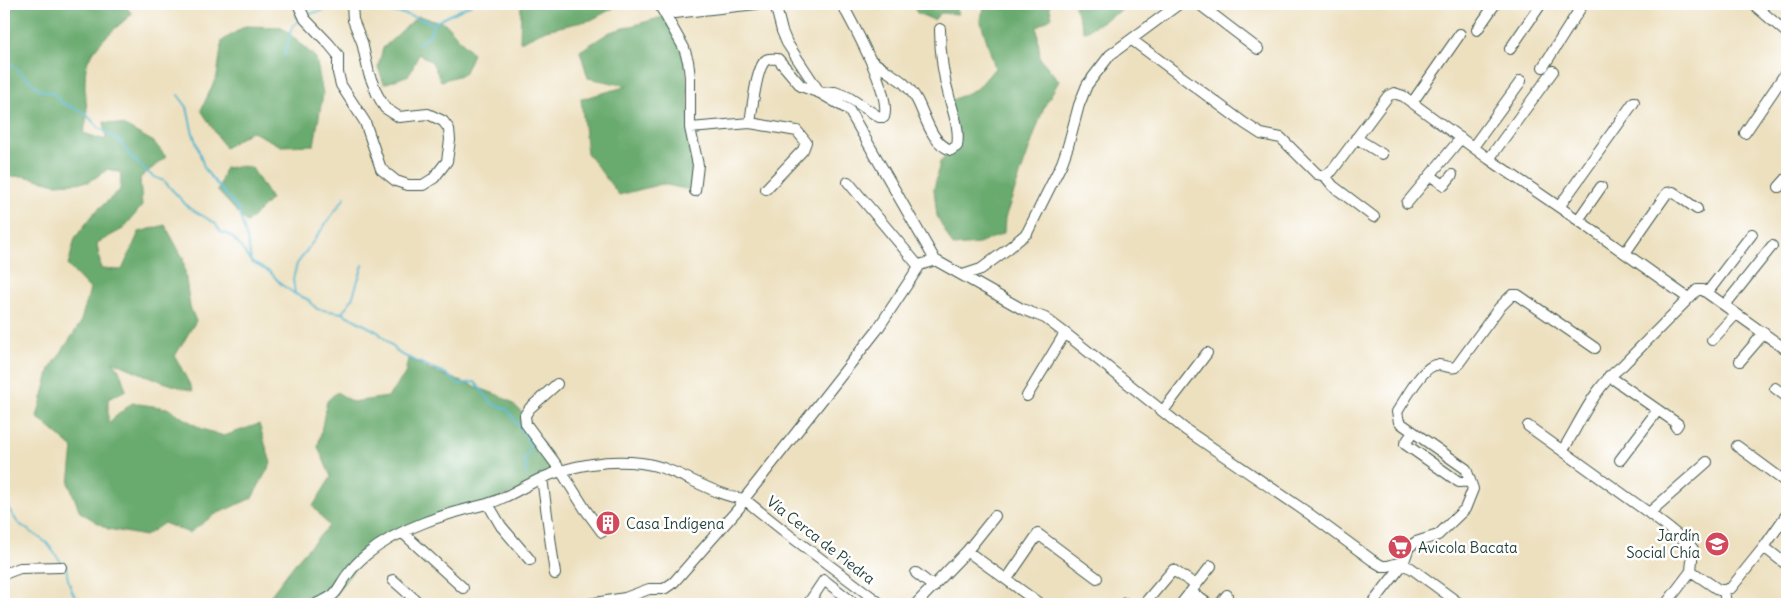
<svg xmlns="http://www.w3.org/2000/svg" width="1791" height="608" font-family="Delius,sans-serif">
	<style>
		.forest { fill: #69aa6e; stroke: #447451 }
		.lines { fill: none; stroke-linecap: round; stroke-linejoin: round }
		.stream { stroke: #4cb3cb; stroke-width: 2 }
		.minor-casing { stroke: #3e5549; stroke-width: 12 }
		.minor { stroke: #fff; stroke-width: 10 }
		.labels { text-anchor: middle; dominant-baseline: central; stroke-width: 5; stroke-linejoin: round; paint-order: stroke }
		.poi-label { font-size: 15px; fill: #1f3d34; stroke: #fff; text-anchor: start }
		.street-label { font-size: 15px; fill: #1f3d34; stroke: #fff }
	</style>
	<rect width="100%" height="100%" fill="#fff"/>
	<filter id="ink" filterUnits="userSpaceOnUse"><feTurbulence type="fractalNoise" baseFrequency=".02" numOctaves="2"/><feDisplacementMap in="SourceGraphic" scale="10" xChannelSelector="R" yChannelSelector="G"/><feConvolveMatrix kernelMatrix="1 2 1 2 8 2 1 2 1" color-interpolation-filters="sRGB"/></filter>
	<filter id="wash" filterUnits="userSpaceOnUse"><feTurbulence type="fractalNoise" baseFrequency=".0096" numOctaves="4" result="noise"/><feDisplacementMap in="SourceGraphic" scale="20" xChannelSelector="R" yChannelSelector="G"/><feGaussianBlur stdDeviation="1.12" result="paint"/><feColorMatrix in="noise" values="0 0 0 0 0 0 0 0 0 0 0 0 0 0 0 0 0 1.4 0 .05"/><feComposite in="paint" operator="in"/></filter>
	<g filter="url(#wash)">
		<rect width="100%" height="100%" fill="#ede0bf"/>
		<!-- forest -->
		<path class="forest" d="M4,4H124L132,14C116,28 98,41 88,61C85,68 85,81 85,88C86,107 90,114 83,133L106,140L104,122L123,125L154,142L166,157L140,178L142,206L123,229L97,243L101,269L122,270L139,232L165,225L183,258L190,307L196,321L175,356L193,391C163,383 141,374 113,361L119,369L126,390L108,399V423L132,403L167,408L202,429L224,436L259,424L271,463L252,498L214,515L189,533L164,523L145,536L108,529L80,512L69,484L73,448L37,417L50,369L80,324L90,289L68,266L75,238L95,212L120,190L121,173L108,169L89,182L56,184L24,176L4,177Z
			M521,4H621L591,20L546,30L520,42Z
			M912,4H957L958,14L941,13L934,20L917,13Z
			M986,4H1049L1052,17L1037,27L1040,58L1059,81L1044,107L1005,218L1004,233L979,244L953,246L937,216L934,189L940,162L957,146L950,101L978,88L995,68L980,19Z
			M1074,4H1130L1119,12L1084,32Z
			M418,16L445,23L473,54L464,74L441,81L432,62L419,54L409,75L384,84L378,67L383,48Z
			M666,16L684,48L695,191L662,184L619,195L587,153L581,99L628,86L588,78L580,51L610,32Z
			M245,26L282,27L316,58L323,94L314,145L281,146L251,131L225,148L201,110L217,76L222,41Z
			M242,166L252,168L271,199L247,223L218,191L225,168Z
			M408,358L430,370L498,395L511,402L525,415L561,471L488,504L439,517L366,555L335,594L316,604H264L300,557L329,526L313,506L331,477L318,447L327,401L337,392L352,402L388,397L405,374Z"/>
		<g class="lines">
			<!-- stream -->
			<path class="stream" d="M366,4L370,9L404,14L434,23L472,4
				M296,9V18L299,20
				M306,15L345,4
				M417,44L429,36L434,24
				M284,57L292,27L301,19
				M4,60H7L40,90L53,93L62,103L85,113L98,127L121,142L131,157L152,176L164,181L189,208L215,223L221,232L231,236L241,247L251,262L270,272L282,285L295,294L307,299L317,309L342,313L378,332L400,354L446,374L459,384L475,382L493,404L507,409L526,436L531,450L524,459L527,467L526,474
				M178,95L187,107L192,130L205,170L238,209L248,243L251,261
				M295,294L293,279L297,264L345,197
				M342,313L352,299L363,265
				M4,488L8,508L18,523L47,543L61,562L66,565C67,579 71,594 81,604"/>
		</g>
	</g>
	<g filter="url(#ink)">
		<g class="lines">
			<defs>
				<path id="minor" d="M298,4L305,19L329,44L338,55V73L341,85L365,122L381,169L396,181L408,185H423L434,178L447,161L450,140L449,129L443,121L428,114L399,117L385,108L377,94L369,74L362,42L353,20L352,4
					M659,4L684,48L688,61L690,77V128L750,123C752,111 756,67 766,60C769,58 773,59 778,59L801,86L820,93L835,92L848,97L879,117H884C892,95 854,26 842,4
					M667,4L669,10L675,13L756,4
					M775,4L782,31L787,43L820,93L849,110L935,260
					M1199,4L1258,49
					M1753,4L1787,33
					M1477,30L1495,4
					M1132,40L1244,123L1261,134L1281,138L1317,174L1325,176L1332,171L1388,96L1394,93L1403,96L1489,159L1578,220L1688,298
					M1510,49L1541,4
					M871,60C888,74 906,79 917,100C926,117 931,143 951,150L957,146C960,130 954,115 950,100C943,76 940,53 940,29
					M1543,67L1583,4
					M1412,103L1460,34
					M750,123L797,131L806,142L803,150L766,189
					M690,128L698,165L695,191
					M1745,133L1787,71
					M1356,138L1382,154
					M1473,147L1521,81
					M1489,159L1553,71
					M1325,176L1333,186L1374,217
					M1431,176L1444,185L1452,175
					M848,182L916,263L920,265
					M1779,187L1787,178
					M1407,203L1461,138
					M1559,207L1634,102
					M1578,220L1601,187
					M1625,253L1667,193L1673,192L1697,209
					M963,275L981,269L1009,248L1027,233L1062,163L1068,146L1079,105L1087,85L1110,55L1179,4
					M1707,293L1752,234
					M1725,305L1772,246
					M1712,340L1736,314
					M1740,361L1764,333
					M1609,376L1678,424L1676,427
					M557,384L530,408L525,415L526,424L561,471L585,509L602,532
					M1775,388L1787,397
					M1027,396L1065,333
					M1163,411L1207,353
					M1528,426L1649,513L1689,544L1693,549L1691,571L1666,604
					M1413,432L1405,444L1459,482L1470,481
					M1737,446L1787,483
					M1563,450C1581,421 1594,387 1622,366L1697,290H1703L1787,350
					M1620,460L1658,410
					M542,478L555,574
					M744,499L789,535L881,604
					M488,504L501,526L530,560
					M1649,513L1707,462
					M403,533L463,588
					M1764,547L1787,565
					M967,551L995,516
					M1691,571L1719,590H1724L1731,588L1764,547L1787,514
					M916,573L934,587
					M4,574L20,568L61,567
					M1007,579L1038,534L1097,578
					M393,580L420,604
					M1724,590L1726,604
					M1191,592L1208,604
					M316,604C322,601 331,598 335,593C340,587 343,580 348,574C353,567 360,560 366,555C400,527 445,514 487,504C505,499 524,486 542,478C572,465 609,459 641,463C677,467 708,494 744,499
					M589,604L625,598L649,589H664L674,582L739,508L744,499L877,330L920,265L935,260L1022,309L1045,318L1065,333L1186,430L1308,513L1372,560L1382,566H1388L1398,563L1411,568L1460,604
					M808,604L824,580L851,601L849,604
					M916,604L967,551L1040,604
					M1124,604L1125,603
					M1144,604L1173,570L1196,585
					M1181,604L1211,566
					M1220,604L1227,595
					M1372,604L1403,564L1409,547L1416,542L1438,535L1465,509L1473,489L1466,469L1399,422L1397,412C1404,401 1423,366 1436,365C1443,364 1449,369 1456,367L1499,308L1512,295H1518L1595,348"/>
			</defs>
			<!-- minor casing -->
			<use href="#minor" class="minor-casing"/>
			<!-- minor -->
			<use href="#minor" class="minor"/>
		</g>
	</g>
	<!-- icons -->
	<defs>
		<symbol id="building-disc" viewBox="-11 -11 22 22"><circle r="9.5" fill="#d1495b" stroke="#fff"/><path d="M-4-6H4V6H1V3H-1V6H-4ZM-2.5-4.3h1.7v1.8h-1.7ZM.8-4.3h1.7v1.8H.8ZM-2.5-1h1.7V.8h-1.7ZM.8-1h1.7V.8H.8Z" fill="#fff"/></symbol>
		<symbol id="school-disc" viewBox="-11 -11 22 22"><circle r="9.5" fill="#d1495b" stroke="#fff"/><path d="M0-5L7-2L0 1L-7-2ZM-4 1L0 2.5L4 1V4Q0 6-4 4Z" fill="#fff"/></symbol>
		<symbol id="supermarket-disc" viewBox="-11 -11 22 22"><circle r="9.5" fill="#d1495b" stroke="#fff"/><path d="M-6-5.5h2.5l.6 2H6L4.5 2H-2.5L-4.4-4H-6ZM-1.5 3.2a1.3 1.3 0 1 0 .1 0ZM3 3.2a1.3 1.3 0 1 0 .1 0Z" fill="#fff"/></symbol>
	</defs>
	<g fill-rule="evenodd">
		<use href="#building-disc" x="594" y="509" width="28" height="28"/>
		<use href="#school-disc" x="1703" y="530" width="28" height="28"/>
		<use href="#supermarket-disc" x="1386" y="533" width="28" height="28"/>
	</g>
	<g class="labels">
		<!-- poi labels -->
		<g class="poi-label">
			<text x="626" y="523">Casa Indígena</text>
			<text x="1700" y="535" text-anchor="end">Jardín<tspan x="1700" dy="17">Social Chía</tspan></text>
			<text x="1418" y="547">Avicola Bacata</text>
		</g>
		<!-- street labels -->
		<g class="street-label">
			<text transform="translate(821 540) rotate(38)">Vía Cerca de Piedra</text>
		</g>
	</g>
	<!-- margin -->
	<rect width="1791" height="608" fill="none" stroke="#fff" stroke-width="20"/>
</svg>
